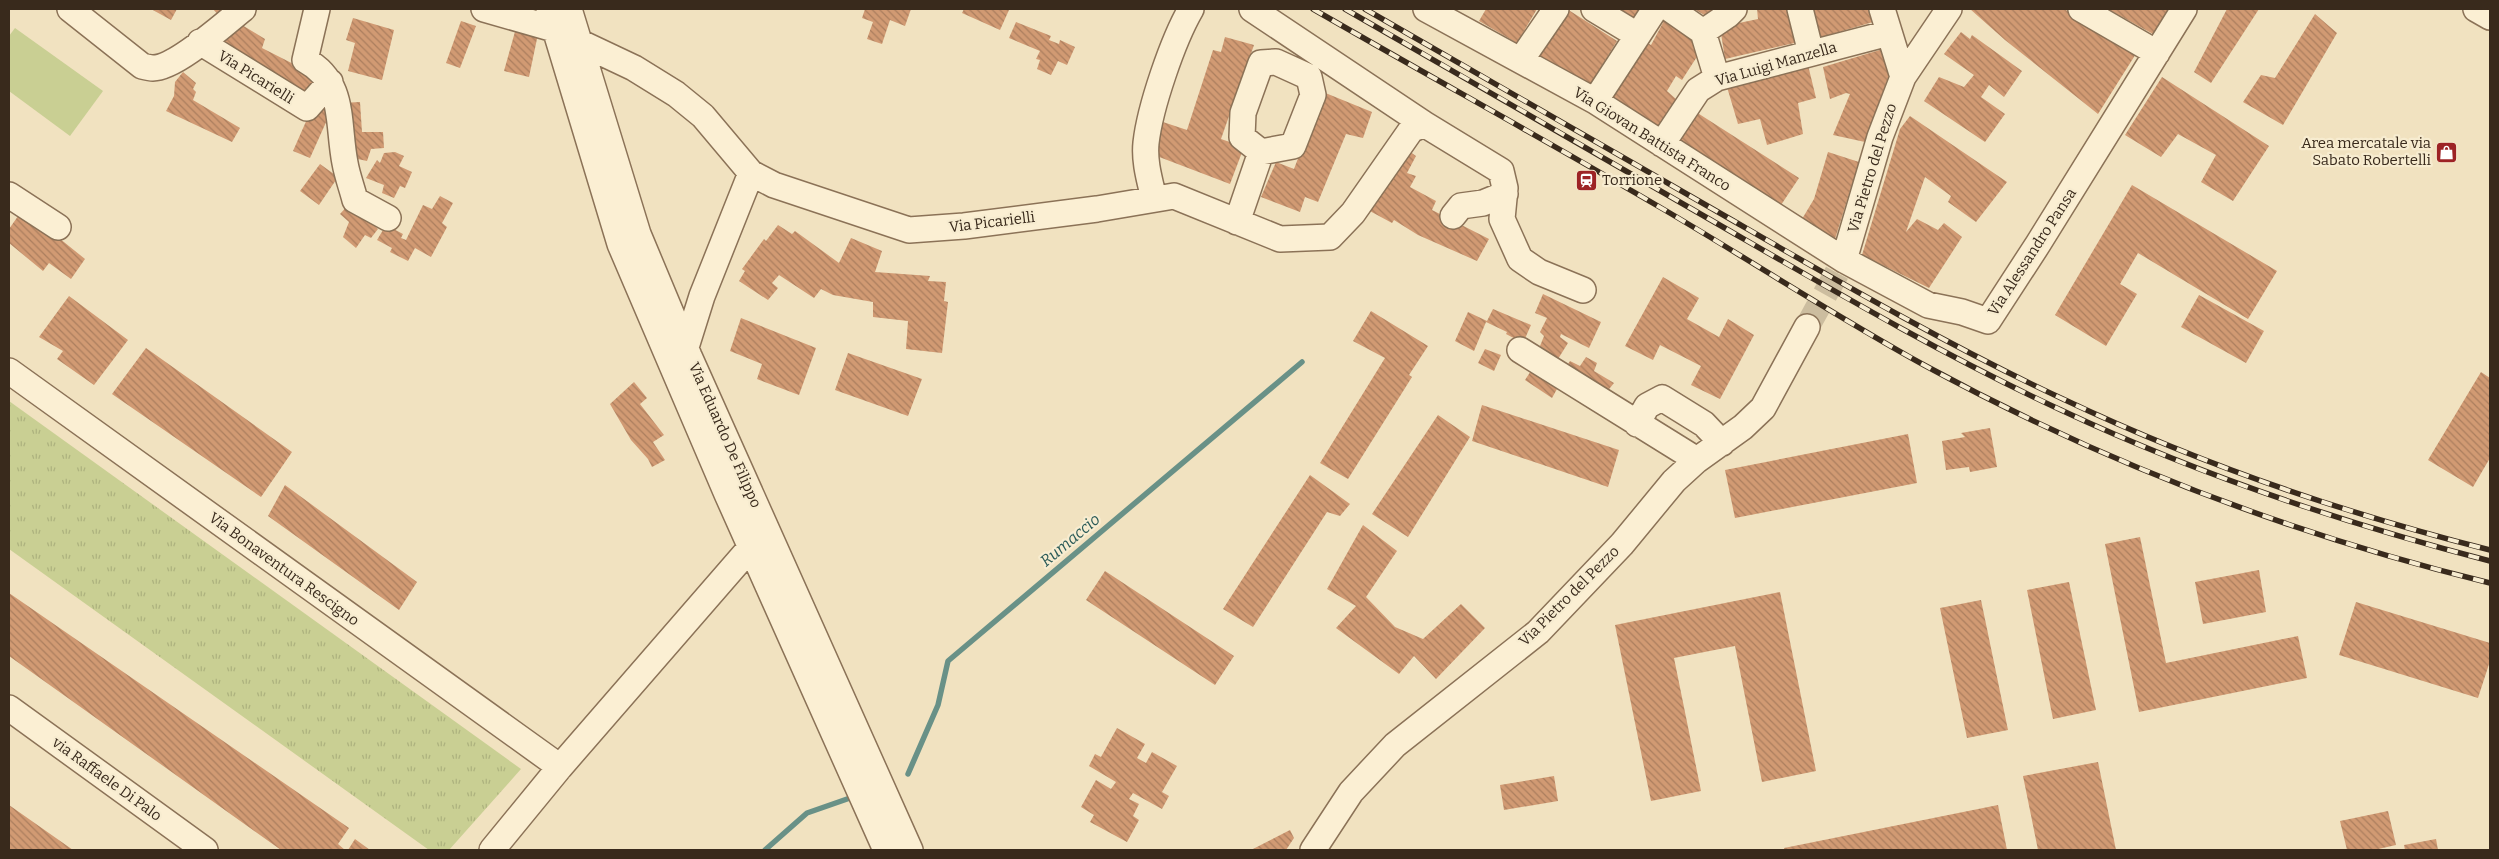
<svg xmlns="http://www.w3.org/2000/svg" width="2499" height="859" font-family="Bitter,serif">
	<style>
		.grass { fill: url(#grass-tufts) }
		.garden { fill: #c9cf93 }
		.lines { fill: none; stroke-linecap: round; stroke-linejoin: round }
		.stream { stroke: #699187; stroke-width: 5.5 }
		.building { fill: url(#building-back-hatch) }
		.minor-tunnel { stroke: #ccbd9f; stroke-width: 25; stroke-dasharray: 25 12; stroke-linecap: butt }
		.minor-casing { stroke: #8b7257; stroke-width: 28 }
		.minor { stroke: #fbefd3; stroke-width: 25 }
		.rail-casing { stroke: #392a1c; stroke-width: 5.5 }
		.rail { stroke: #f7ecd0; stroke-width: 4; stroke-dasharray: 11; stroke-linecap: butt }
		.labels { text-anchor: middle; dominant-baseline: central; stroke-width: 4.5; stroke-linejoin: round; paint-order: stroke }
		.street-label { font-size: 15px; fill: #392a1c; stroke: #f7ecd0 }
		.poi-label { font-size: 15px; fill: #392a1c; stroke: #f7ecd0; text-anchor: end }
		.water-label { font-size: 16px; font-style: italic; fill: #2a5a57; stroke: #f7ecd0 }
	</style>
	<defs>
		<pattern id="grass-tufts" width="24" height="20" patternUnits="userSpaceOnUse" patternTransform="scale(1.25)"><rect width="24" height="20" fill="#c9cf93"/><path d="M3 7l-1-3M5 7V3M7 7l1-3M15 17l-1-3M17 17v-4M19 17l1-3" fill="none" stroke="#adb27e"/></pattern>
		<pattern id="building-back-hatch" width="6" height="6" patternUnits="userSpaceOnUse" patternTransform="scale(1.25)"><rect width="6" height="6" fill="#d19a73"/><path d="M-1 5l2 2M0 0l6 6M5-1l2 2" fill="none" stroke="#ab7e5e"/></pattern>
	</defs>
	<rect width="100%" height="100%" fill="#f1e2c0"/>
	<!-- grass -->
	<path class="grass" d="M9,401L521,769L449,850H429L9,549Z"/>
	<!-- garden -->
	<path class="garden" d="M15,28L103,91L70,136L9,91V36Z"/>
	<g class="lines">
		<!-- stream -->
		<path class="stream" d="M908,774L938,705L948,661L1302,362
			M765,850L807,813L850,798"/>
	</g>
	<!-- building -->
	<path class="building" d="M151,9H177L171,20Z
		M213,9H233L222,19Z
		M865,9H911L905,26L890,20L882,44L867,39L873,22L862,18Z
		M964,9H1007L1009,10L1000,30L962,13Z
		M1486,9H1537L1517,43L1479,21Z
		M1567,9L1617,41L1588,88L1537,57Z
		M1613,9H1641L1633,21Z
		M1694,9H1719L1713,20Z
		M1757,9H1792L1799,42L1725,59L1720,27L1758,19Z
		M1811,9H1870L1873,22L1815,39Z
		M1970,9H2064L2139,49L2098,114L2005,40Z
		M2108,9H2168L2153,34Z
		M2227,9H2259L2211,83L2194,72Z
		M2315,14L2337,33L2283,125L2243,102L2261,75L2275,78Z
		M353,18L394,30L382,80L348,71L355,43L346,40Z
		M1665,19L1696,43L1693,48L1700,52L1682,80L1676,76L1667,91L1677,100L1659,129L1613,96L1646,42L1651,45Z
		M461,21L476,26L460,68L446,63Z
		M237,22L265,39L262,48L321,78L311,102L214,48Z
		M1016,22L1051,36L1049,40L1059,44L1060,40L1075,47L1067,65L1058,61L1051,75L1037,69L1040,60L1036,59L1040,51L1009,38Z
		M516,28L538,34L529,77L504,71Z
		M1961,32L1970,39L1972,35L2022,71L2004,97L1989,85L1981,97L2005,114L1985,142L1924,101L1939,77L1964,87L1974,75L1944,54Z
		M1225,37L1254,45L1221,139L1244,147L1230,184L1154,155L1163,122L1187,130L1213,50L1221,52Z
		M1883,49L1889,75L1865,142L1833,135L1850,94L1846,93L1830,99L1823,67Z
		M1808,65L1816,98L1798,103L1803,134L1767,145L1760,119L1738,124L1727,87Z
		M183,72L196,83L193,89L196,92L193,100L240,128L232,142L166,111L174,96L175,82Z
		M2162,77L2269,146L2233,201L2201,182L2216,155L2178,134L2161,157L2125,135Z
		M1323,92L1372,112L1363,138L1346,134L1318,202L1305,197L1300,212L1261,197L1276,162L1294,169Z
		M315,101L332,109L310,158L293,151Z
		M360,102L362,132H383L384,148L371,149L367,161L344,156L341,103Z
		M1696,112L1799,178L1779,208L1677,144Z
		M1910,116L2007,182L1976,222L1948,202L1951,196L1925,177L1906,232L1917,219L1938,230L1944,223L1962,237L1929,288L1862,255L1900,129Z
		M1406,149L1416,156L1407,173L1416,176L1410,187L1436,201L1432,210L1489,239L1477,261L1418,235L1394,220L1392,223L1368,210Z
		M395,152L404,156L399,166L412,172L405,188L400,186L394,198L382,193L384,185L366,178L377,160L380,163L384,153Z
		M1828,152L1859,162L1835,239L1799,224L1814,199Z
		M320,164L338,177L319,205L300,191Z
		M2132,185L2277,271L2248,319L2138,253L2120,284L2137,294L2106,346L2055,315Z
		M440,196L453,203L442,223L447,227L431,257L415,248L408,261L390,252L392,248L377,240L386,225L403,234L401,238L406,240L423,205L432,209Z
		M350,203L378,229L371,238L365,235L356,248L343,237L349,222L340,214Z
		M23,209L85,259L71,279L49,263L43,271L9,243V229Z
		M778,225L792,234L795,231L839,263L851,238L882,251L875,272L930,276L928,281L946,282L944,301L948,302L942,353L906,349L908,321L873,317V302L833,295L821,289L814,298L779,275L772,283L778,288L768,300L739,281L745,271L742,269L764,239L766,241Z
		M1663,277L1699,298L1687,319L1719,337L1728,319L1754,335L1720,399L1691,385L1701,366L1660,345L1653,360L1625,346Z
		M1543,294L1601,322L1589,348L1561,334L1560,337L1568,343L1558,359L1540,346L1544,336L1540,332L1547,318L1535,313Z
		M2199,295L2264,331L2246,363L2181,327Z
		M69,296L128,340L94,385L57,359L63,351L39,337Z
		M1493,309L1531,325L1523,343L1506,334L1507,332L1486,322L1474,351L1455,341L1468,312L1487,321Z
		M1371,311L1428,346L1409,375L1412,377L1348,479L1320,463L1385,358L1353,341Z
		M741,318L816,348L799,395L757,379L762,364L730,351Z
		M146,348L292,452L261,497L112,394Z
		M1485,349L1501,355L1494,371L1478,363Z
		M848,353L922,379L908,416L835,390Z
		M1586,357L1597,363L1594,371L1614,383L1601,399L1561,375L1570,361L1580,366Z
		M1536,363L1562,380L1552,398L1525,380Z
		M2481,372L2490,378V458L2473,487L2428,460Z
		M634,382L647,398L640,404L664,435L653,442L665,460L652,467L648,459L631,440L610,404Z
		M1482,405L1619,450L1608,487L1472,441Z
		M1438,415L1470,437L1408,537L1372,514Z
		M1990,428L1997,467L1970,472L1969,467L1946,470L1942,441L1965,437L1961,433Z
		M1908,434L1917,483L1735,518L1725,470Z
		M1310,475L1350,504L1340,516L1327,512L1253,627L1223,609Z
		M285,485L417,582L399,610L268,516Z
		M1363,525L1397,551L1366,597L1395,627L1423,639L1461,604L1485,628L1436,679L1414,656L1399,674L1336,628L1356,606L1327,589Z
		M2140,537L2166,663L2298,636L2307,678L2139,712L2105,544Z
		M2259,570L2266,612L2203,624L2195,582Z
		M1105,571L1234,656L1215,685L1086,600Z
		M2069,582L2096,710L2053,719L2027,590Z
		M1780,592L1816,771L1762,782L1735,646L1674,658L1701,791L1651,801L1615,625Z
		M9,593L349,828L338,844L345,850H281L9,656Z
		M1981,600L2008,730L1967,738L1940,608Z
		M2356,602L2490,643V661L2478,698L2339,655Z
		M1117,728L1145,744L1137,758L1146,763L1152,752L1177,766L1162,792L1169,796L1162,809L1133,793L1129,799L1139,804L1133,816L1139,820L1127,842L1090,822L1094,815L1081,807L1096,780L1111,789L1116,782L1089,766L1095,754L1101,757Z
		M2098,762L2116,850H2038L2023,776Z
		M1554,776L1558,801L1504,810L1500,785Z
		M9,805L73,850H9Z
		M1998,805L2007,850H1784V848Z
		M2388,811L2396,845L2374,850H2347L2340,821Z
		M1290,830L1294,838L1286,850H1251Z
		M355,839L370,850H348Z
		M2436,839L2438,850H2405L2404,845Z"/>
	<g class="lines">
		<!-- minor-tunnel -->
		<path class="minor-tunnel" d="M1807,327L1844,260"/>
		<defs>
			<path id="minor" d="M70,9L142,66C146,67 150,68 153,68C176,68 224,24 243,9
				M317,9L305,60C346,82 337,123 345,163C347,175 352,188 355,200L388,218
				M484,9L554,29
				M549,9L620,244L727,494L886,850
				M569,9L638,234L689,356L910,850
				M1252,9L1424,124
				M1426,9L1595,101L1844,260L1928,305L1962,312L1988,321L2038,244L2184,9
				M1594,9L1637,35
				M1670,9L1703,32
				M1800,9L1811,53
				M1882,9L1903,77
				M2081,9L2157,53
				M2476,9L2490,17
				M200,42L307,108L330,82
				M579,42L634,68L676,94L703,116L751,173L774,185L909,230L964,226L1097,209L1174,196L1280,239L1330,237L1353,213L1411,130L1424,124L1501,171L1505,188L1502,219L1520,259L1539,272L1583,290
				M1521,60L1556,9
				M1717,78L1703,32L1728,15L1734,9
				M1595,101L1655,9
				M1662,144L1698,90L1717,78L1889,33
				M9,195L58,227
				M1154,199C1150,181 1144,162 1146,143C1150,107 1173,40 1191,9
				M1453,216L1461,206L1483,203L1505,194
				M1237,222L1261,152L1242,137L1243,113L1261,63L1276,62L1309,77L1313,95L1293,146L1261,152
				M1844,260L1880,137L1903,77L1949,9
				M686,347L702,296L751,173
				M1520,350L1697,460
				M9,371L560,767
				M1637,424L1647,406L1662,398L1704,424L1722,443
				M9,708L205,850
				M492,850L560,767L751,547
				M1313,850L1351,792L1395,745L1538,632L1622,544L1674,481L1697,460L1743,427L1763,408L1807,327"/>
		</defs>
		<!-- minor casing -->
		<use href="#minor" class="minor-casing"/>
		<!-- minor -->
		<use href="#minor" class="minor"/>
		<defs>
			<path id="rail" d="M1313,9C1429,76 1547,141 1663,209C1750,260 1835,316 1924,365C2102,462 2294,535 2490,583
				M1345,9C1471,81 1597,154 1723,227C1834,291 1945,356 2061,410C2199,475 2343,523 2490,561
				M1365,9C1485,78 1605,147 1725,216C1836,280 1947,345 2063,399C2200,464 2343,513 2490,550"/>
		</defs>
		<!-- rail casing -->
		<use href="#rail" class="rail-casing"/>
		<!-- rail -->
		<use href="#rail" class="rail"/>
	</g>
	<!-- icons -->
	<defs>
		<symbol id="shop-square" viewBox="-11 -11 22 22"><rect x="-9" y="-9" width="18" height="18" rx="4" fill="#9d2325" stroke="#f7ecd0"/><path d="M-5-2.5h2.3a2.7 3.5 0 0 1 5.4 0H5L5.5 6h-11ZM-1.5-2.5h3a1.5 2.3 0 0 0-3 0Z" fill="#fff"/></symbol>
		<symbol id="station-square" viewBox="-11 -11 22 22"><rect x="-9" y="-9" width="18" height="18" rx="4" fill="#9d2325" stroke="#f7ecd0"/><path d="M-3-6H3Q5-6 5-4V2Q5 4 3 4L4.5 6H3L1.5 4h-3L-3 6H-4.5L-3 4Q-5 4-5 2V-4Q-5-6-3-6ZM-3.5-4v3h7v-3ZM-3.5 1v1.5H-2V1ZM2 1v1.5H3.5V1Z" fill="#fff"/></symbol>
	</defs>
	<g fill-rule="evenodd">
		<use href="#shop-square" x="2434" y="140" width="25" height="25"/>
		<use href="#station-square" x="1574" y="168" width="25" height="25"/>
	</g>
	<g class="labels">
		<!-- street labels -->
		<g class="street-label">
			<text transform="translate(1776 64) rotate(-16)">Via Luigi Manzella</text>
			<text transform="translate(256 77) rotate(32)">Via Picarielli</text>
			<text transform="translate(1652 139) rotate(32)">Via Giovan Battista Franco</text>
			<text transform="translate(1872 168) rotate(-73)">Via Pietro del Pezzo</text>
			<text transform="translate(992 222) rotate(-7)">Via Picarielli</text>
			<text transform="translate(2032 252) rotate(-57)">Via Alessandro Pansa</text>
			<text transform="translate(725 435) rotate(66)">Via Eduardo De Filippo</text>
			<text transform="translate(284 569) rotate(36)">Via Bonaventura Rescigno</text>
			<text transform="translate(1569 596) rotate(-45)">Via Pietro del Pezzo</text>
			<text transform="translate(107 779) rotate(36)">via Raffaele Di Palo</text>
		</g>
		<!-- poi labels -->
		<g class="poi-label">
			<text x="2431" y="143">Area mercatale via<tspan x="2431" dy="17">Sabato Robertelli</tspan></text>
			<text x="1602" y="180" text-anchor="start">Torrione</text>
		</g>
		<!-- water labels -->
		<g class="water-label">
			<text transform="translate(1070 540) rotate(-40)">Rumaccio</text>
		</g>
	</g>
	<!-- border -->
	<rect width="2499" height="859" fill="none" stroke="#392a1c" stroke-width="20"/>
</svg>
